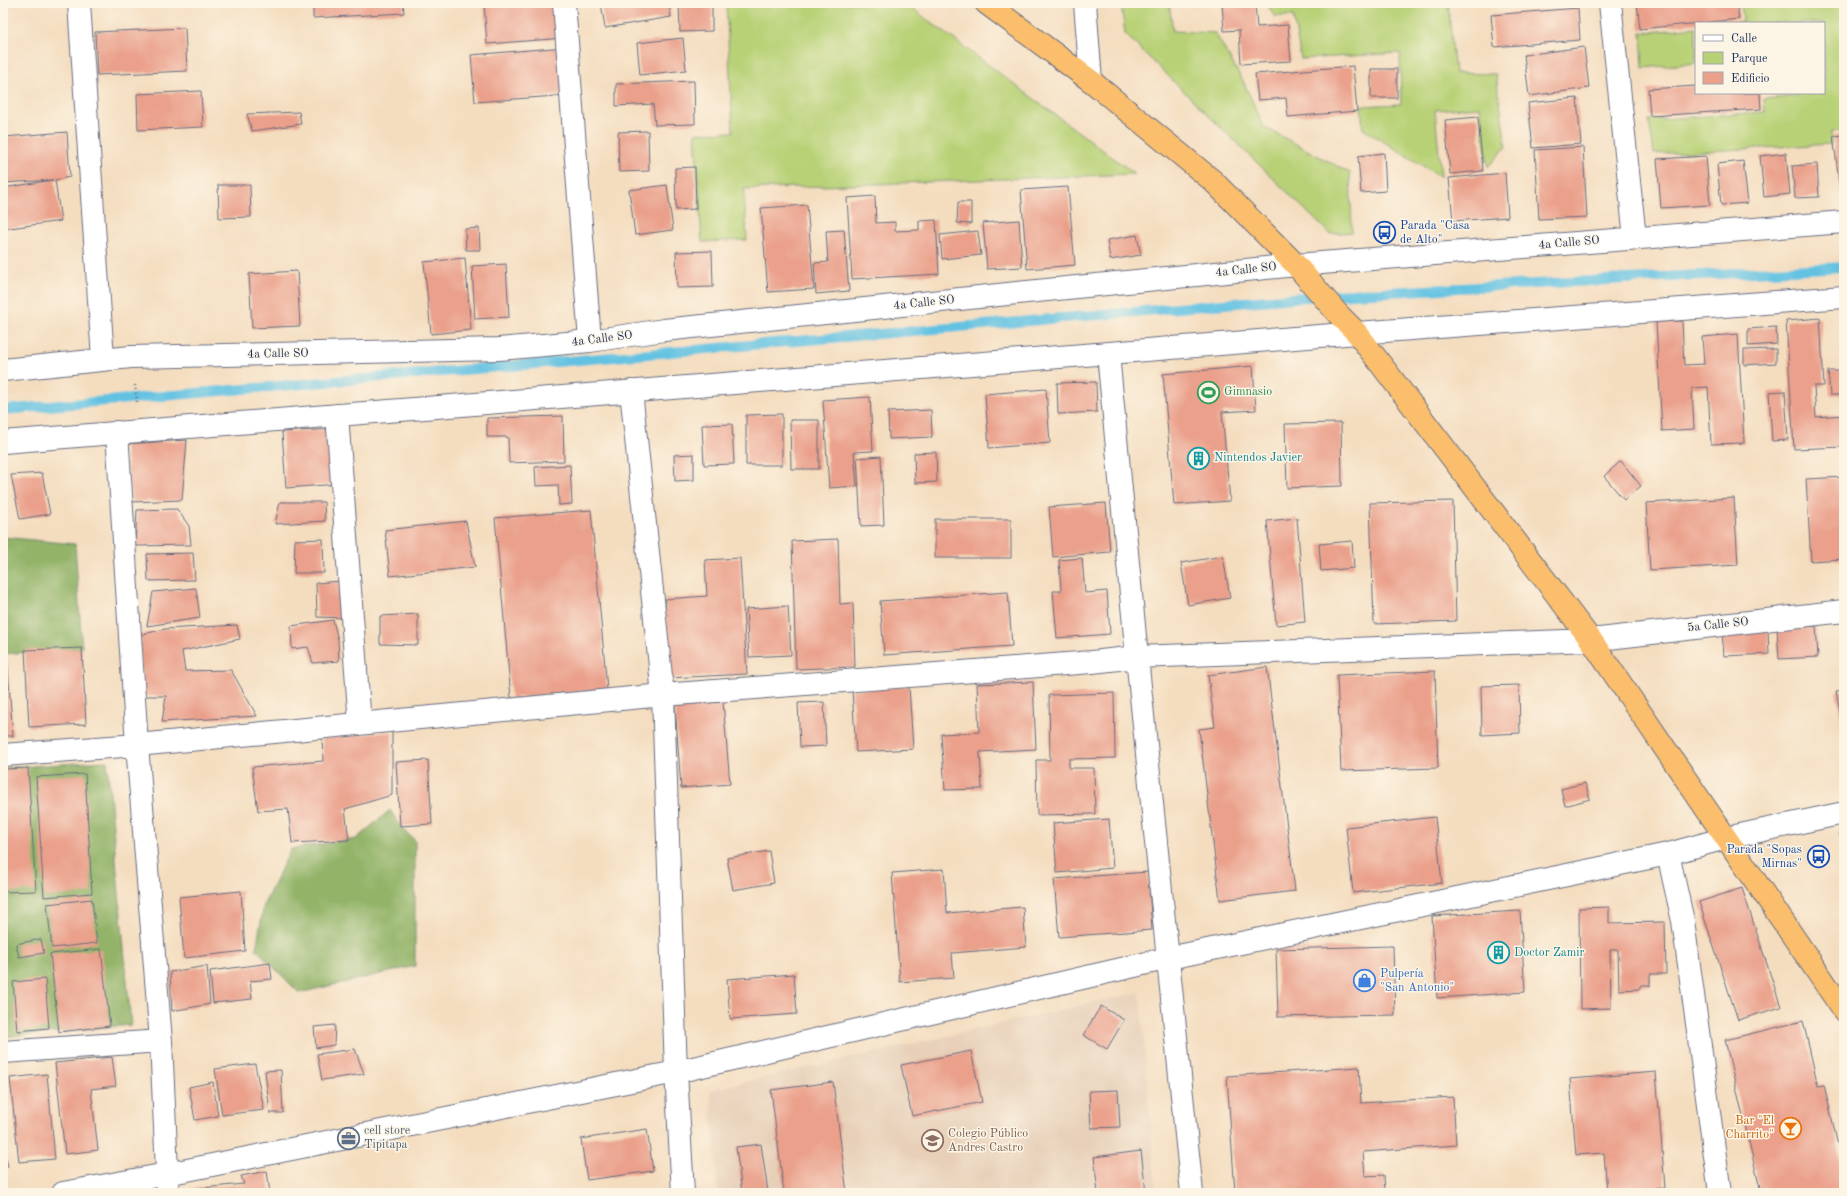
<svg xmlns="http://www.w3.org/2000/svg" width="1847" height="1196" font-family="'Old Standard TT',serif">
	<style>
		.built { fill: #e7cfb8 }
		.green { fill: #b8d176; stroke: #6a806a }
		.forest { fill: #92b367; stroke: #567162 }
		.lines { fill: none; stroke-linecap: round; stroke-linejoin: round }
		.stream { stroke: #64c2e2; stroke-width: 10 }
		.building { fill: #eaa08b }
		.street-casing { stroke: #676c80; stroke-width: 24 }
		.highway-casing { stroke: #676c80; stroke-width: 24 }
		.path { stroke: #676c80; stroke-width: 2.5; stroke-dasharray: 1 3; stroke-linecap: butt }
		.street { stroke: #fff; stroke-width: 22 }
		.highway { stroke: #fabe6d; stroke-width: 22 }
		.labels { text-anchor: middle; dominant-baseline: central; stroke-width: 3; stroke-linejoin: round; paint-order: stroke }
		.transit-label { font-size: 12px; fill: #164399; stroke: #fcf5e5; text-anchor: start }
		.street-label { font-size: 12px; fill: #1b2f5e; stroke: #fcf5e5 }
		.leisure-label { font-size: 12px; fill: #27864d; stroke: #fcf5e5; text-anchor: start }
		.culture-label { font-size: 12px; fill: #0d838f; stroke: #fcf5e5; text-anchor: start }
		.shop-label { font-size: 12px; fill: #366cbe; stroke: #fcf5e5; text-anchor: start }
		.food-label { font-size: 12px; fill: #c56008; stroke: #fcf5e5; text-anchor: end }
		.service-label { font-size: 12px; fill: #4e5e75; stroke: #fcf5e5; text-anchor: start }
		.education-label { font-size: 12px; fill: #785e54; stroke: #fcf5e5; text-anchor: start }
	</style>
	<rect width="100%" height="100%" fill="#fcf5e5"/>
	<filter id="ink" filterUnits="userSpaceOnUse"><feTurbulence type="fractalNoise" baseFrequency=".025" numOctaves="2"/><feDisplacementMap in="SourceGraphic" scale="8" xChannelSelector="R" yChannelSelector="G"/><feConvolveMatrix kernelMatrix="1 2 1 2 8 2 1 2 1" color-interpolation-filters="sRGB"/></filter>
	<filter id="wash" filterUnits="userSpaceOnUse"><feTurbulence type="fractalNoise" baseFrequency=".012" numOctaves="4" result="noise"/><feDisplacementMap in="SourceGraphic" scale="16" xChannelSelector="R" yChannelSelector="G"/><feGaussianBlur stdDeviation="0.9" result="paint"/><feColorMatrix in="noise" values="0 0 0 0 0 0 0 0 0 0 0 0 0 0 0 0 0 1.4 0 .05"/><feComposite in="paint" operator="in"/></filter>
	<g filter="url(#wash)">
		<rect width="100%" height="100%" fill="#f4ddbf"/>
		<!-- built -->
		<path class="built" d="M1140,992L1156,1193H718L710,1090Z"/>
		<!-- green -->
		<path class="green" d="M726,3H905L1135,174L744,189L747,240L702,242L695,133L733,132Z
			M1121,3H1169L1173,31L1215,33L1243,81L1264,127L1350,173L1352,232L1330,234L1125,34Z
			M1267,3H1448L1455,73L1496,74L1506,147L1488,167L1480,107L1435,110L1441,177L1363,129L1361,106L1401,104L1400,53L1301,59L1293,16H1274Z
			M1741,3H1844V131L1831,132V144L1654,154L1649,120L1765,112L1764,99L1797,96L1796,93H1824V23H1728L1743,21Z
			M1696,27V63L1643,68L1641,33Z"/>
		<!-- forest -->
		<path class="forest" d="M3,537L75,544L82,648L3,654Z
			M107,761L131,1025L3,1037V768Z
			M390,810L403,830L415,840V966L299,993L256,949L264,904L291,849L356,839Z"/>
		<g class="lines">
			<!-- stream -->
			<path class="stream" d="M3,410L1316,296L1844,267"/>
		</g>
		<g id="blocks">
			<!-- building -->
			<path class="building" d="M313,3H403L404,13L313,18Z
				M505,3H563L565,38L487,44L484,4Z
				M601,3H669L671,17L605,28Z
				M679,3H712V31L680,32Z
				M1222,3H1255L1257,27L1288,25L1291,61L1241,64L1239,30L1224,31Z
				M1637,3H1737L1739,19L1640,29Z
				M1578,8L1580,40L1494,47L1491,15Z
				M185,28L187,71L97,75L95,32Z
				M683,38L686,70L640,75L637,43Z
				M565,47L569,95L475,102L471,55Z
				M1584,47L1589,88L1529,96L1524,55Z
				M1353,66L1357,111L1288,117L1286,98L1258,100L1255,74Z
				M1371,69H1397V98H1371Z
				M694,81L695,124L655,125L653,104L616,106V84Z
				M1696,86V93H1760L1761,109L1650,116L1648,89Z
				M201,91L203,127L138,130L137,94Z
				M1577,98L1581,144L1533,148L1528,103Z
				M299,112L301,124L252,131L247,114Z
				M1478,117L1483,171L1450,174L1445,120Z
				M648,131L649,171L619,172L618,132Z
				M67,132L70,177L55,180L61,221L3,229V188L53,180L3,183V137Z
				M1844,135V196H1841L1833,136Z
				M1583,147L1587,217L1539,219L1535,150Z
				M1384,153L1386,191L1361,193L1358,156Z
				M1786,153L1790,194L1764,197L1760,156Z
				M1706,156L1710,205L1661,208L1657,159Z
				M1743,161L1748,203L1721,205L1717,164Z
				M1817,164L1819,197L1795,198L1792,166Z
				M695,167L696,209L676,210L675,168Z
				M1505,173L1508,217L1453,221L1449,178Z
				M218,185H250L251,217L219,218Z
				M667,185L673,230L635,235L629,190Z
				M1068,187L1075,265L1027,269L1021,190Z
				M875,196L876,223L895,222V231L919,230V221L936,220L939,274L852,279L847,198Z
				M958,202H971V224L957,223Z
				M807,205L814,289L768,292L761,208Z
				M1019,220L1022,267L987,269L983,223Z
				M479,228L480,250H466L465,229Z
				M844,230L849,291L816,294L814,263L828,262L826,231Z
				M978,231L981,255L942,259L940,235Z
				M1137,235L1141,255L1110,260L1107,240Z
				M712,251L713,287L677,288L676,252Z
				M465,258L471,330L431,334L424,262Z
				M506,264L509,317L475,319L472,266Z
				M297,271L300,326L252,328L249,274Z
				M1820,318L1824,386H1814L1816,417L1844,415V447L1794,449L1786,321Z
				M1682,321L1684,365L1704,364L1702,337L1738,334L1744,443L1711,444L1708,387L1692,388L1694,429L1662,431L1656,322Z
				M1776,327L1777,344L1748,346V329Z
				M1776,349V363L1744,365V350Z
				M1253,366L1256,410L1222,412L1230,501L1174,505L1163,374Z
				M1828,371H1842L1843,395H1830Z
				M1096,382L1097,412L1058,414L1057,383Z
				M1046,389L1050,443L989,448L985,394Z
				M1785,391L1788,440L1772,441L1769,392Z
				M870,397L873,451L854,452L857,486L829,488L823,400Z
				M931,410L932,437L889,439L888,412Z
				M782,414V465H746V415Z
				M563,416L564,461L509,463L508,437H487V418Z
				M790,420H819V469H791Z
				M1341,423L1342,486L1287,488L1285,424Z
				M732,424L734,464L704,465L702,425Z
				M334,429L338,484L286,488L282,432Z
				M187,440L182,500L131,502L125,444Z
				M936,452L937,482L915,483L914,453Z
				M694,454V480L675,481L674,455Z
				M881,456L884,525L861,526L857,458Z
				M1621,461L1641,486L1624,500L1604,476Z
				M570,465L572,504L559,505L558,485L536,486L535,467Z
				M42,473L50,514L20,519L11,475Z
				M1844,477V559L1811,561L1806,479Z
				M1734,498L1738,565L1650,570L1646,503Z
				M1453,501L1456,621L1374,624L1370,503Z
				M280,502H324L325,521L275,524Z
				M1106,503L1110,552L1053,557L1049,507Z
				M177,509L189,526L191,545L135,546L137,510Z
				M591,510L607,689L511,698L495,518Z
				M1297,518L1305,622L1276,625L1267,521Z
				M935,519H1011V558H935Z
				M466,521L475,567L390,576L385,530Z
				M323,539L324,573H294L295,540Z
				M838,539L840,604L853,603L855,667L796,669L792,541Z
				M1352,541L1354,568L1321,571L1319,544Z
				M193,553L195,580L148,581L147,554Z
				M1223,556L1230,598L1188,605L1181,563Z
				M740,558L747,674L669,678L665,599L707,596L705,560Z
				M1082,558L1085,593L1107,591L1110,634L1057,638L1053,591H1061L1059,560Z
				M341,581L344,618L317,617L316,583Z
				M196,588L200,618L147,626L153,592Z
				M1008,592L1012,646L884,655L880,601Z
				M788,606L791,655L749,657L746,609Z
				M418,614V645L380,644V616Z
				M333,620L338,640L339,661L313,663L308,647L292,649L291,626Z
				M237,625L240,639L182,651L185,671L231,670L257,716L162,722L166,696H143L139,635L165,629Z
				M1816,626L1818,657L1779,659L1777,629Z
				M1768,630L1769,654L1724,656L1722,632Z
				M82,648L86,724L29,727L25,650Z
				M3,657H7L13,736H3Z
				M1267,667L1295,891L1220,900L1199,729L1215,727L1208,675Z
				M1435,671L1438,768L1341,771L1337,675Z
				M1033,682L1036,749L980,752L982,789L945,790L941,734L979,732L977,684Z
				M1519,685L1520,733L1482,735L1481,686Z
				M909,686L913,749L856,752L852,690Z
				M1844,690V728H1843L1836,691Z
				M1114,693L1115,758L1069,759V768H1094L1095,814L1037,815L1036,760H1050L1049,695Z
				M723,702L730,784L681,788L675,705Z
				M824,702L826,746L800,747L798,703Z
				M392,732V795L345,809L349,840L292,843L288,809L258,811L252,767L323,761L322,738Z
				M428,760L432,824L400,826L396,762Z
				M28,768L36,891L3,892V769Z
				M85,774L92,893L44,897L36,777Z
				M1585,783L1590,799L1565,806L1561,789Z
				M1435,817L1442,883L1353,893L1346,827Z
				M1109,819L1113,868L1057,873L1053,823Z
				M1844,830V849H1843L1839,831Z
				M769,851L774,883L733,890L727,858Z
				M944,869L947,913L1023,907L1026,947L952,953L954,978L900,982L892,873Z
				M1148,872L1152,930L1059,937L1054,879Z
				M1742,888L1781,1007L1738,1020L1699,902Z
				M241,891L245,951L184,958L179,897Z
				M92,899L97,943L52,948L47,904Z
				M1609,907V923L1665,922L1666,974H1650V986H1640V989L1619,990L1618,950H1610L1611,1008L1580,1009L1579,908Z
				M1520,911L1525,992L1437,998L1432,916Z
				M41,939L44,953L19,957L16,944Z
				M1393,946L1395,1015L1278,1017L1276,949Z
				M101,949L110,1026L59,1032L50,954Z
				M270,963L272,979L250,981L252,999L213,1003L210,971Z
				M207,966L210,1004L172,1011L170,972Z
				M794,974L797,1014L730,1019L727,979Z
				M45,979L49,1028L17,1031L13,982Z
				M1101,1006L1124,1020L1107,1049L1083,1035Z
				M1803,1021L1818,1086L1824,1085L1844,1170V1193H1761L1725,1040Z
				M335,1025L334,1045L316,1048L314,1027Z
				M355,1049L364,1074L322,1080L317,1054Z
				M971,1051L982,1102L912,1116L901,1065Z
				M112,1057L116,1086L91,1089L98,1150L65,1154L55,1063Z
				M255,1064L264,1110L222,1115L215,1069Z
				M1359,1067L1361,1103L1453,1097L1456,1145L1363,1152L1365,1176L1384,1175L1385,1193H1235L1227,1076Z
				M281,1070L283,1113H270L265,1071Z
				M1656,1072L1665,1188L1607,1193L1604,1153L1576,1155L1570,1079Z
				M47,1074L55,1159L19,1162L10,1078Z
				M213,1082L218,1116L195,1120L189,1087Z
				M833,1082L847,1193H784L771,1090Z
				M1118,1090L1120,1127L1091,1128L1089,1091Z
				M647,1129L653,1171L587,1180L581,1139Z
				M761,1144L768,1192L742,1193L736,1147Z
				M3,1145L8,1167H3Z
				M1141,1151L1146,1193H1098L1094,1157Z
				M267,1171L270,1193H191L190,1189L244,1184L241,1176Z"/>
		</g>
	</g>
	<g filter="url(#ink)">
		<use href="#blocks" fill-opacity="0" stroke="#676c80" stroke-width="1"/>
		<g class="lines">
			<defs>
				<path id="street" d="M79,3L103,359
					M564,3L590,341
					M1085,3L1091,81
					M1610,3L1635,238
					M1108,354L1137,657L1192,1193
					M3,370L131,357L499,349L590,341L664,330L1017,293L1296,265L1844,222
					M631,391L663,695L676,1072L683,1193
					M337,415L360,724
					M117,432L137,745L161,1041L168,1193
					M3,442L1357,333L1844,297
					M3,755L137,745L663,695L1092,662L1137,657L1591,640L1844,611
					M1668,854L1683,921L1720,1193
					M3,1052L161,1041
					M63,1193L167,1174L676,1072L1169,958L1668,854L1726,838L1844,813"/>
				<path id="highway" d="M986,3L1091,81L1213,181L1296,265L1338,314L1357,333L1591,640L1844,1011"/>
			</defs>
			<!-- street casing -->
			<use href="#street" class="street-casing"/>
			<!-- highway casing -->
			<use href="#highway" class="highway-casing"/>
			<!-- path -->
			<path class="path" d="M135,385L137,402"/>
			<!-- street -->
			<use href="#street" class="street"/>
			<!-- highway -->
			<use href="#highway" class="highway"/>
		</g>
	</g>
	<!-- icons -->
	<defs>
		<symbol id="bus-ring" viewBox="-11 -11 22 22"><circle r="9.5" fill="#fcf5e5" stroke="#1a4fb4" stroke-width="1.5"/><path d="M-5-6H5V4H4V6H2V4H-2V6H-4V4H-5ZM-3.5-4V0h7V-4ZM-3.5 1.2v1.5H-2V1.2ZM2 1.2v1.5H3.5V1.2Z" fill="#1a4fb4"/></symbol>
		<symbol id="stadium-ring" viewBox="-11 -11 22 22"><circle r="9.5" fill="#fcf5e5" stroke="#2e9e5b" stroke-width="1.5"/><path d="M0-5a6.5 5 0 1 0 0 10a6.5 5 0 1 0 0-10ZM-3.5-1.8h7v3.6h-7Z" fill="#2e9e5b"/></symbol>
		<symbol id="building-ring" viewBox="-11 -11 22 22"><circle r="9.5" fill="#fcf5e5" stroke="#0f9aa8" stroke-width="1.5"/><path d="M-4-6H4V6H1V3H-1V6H-4ZM-2.5-4.3h1.7v1.8h-1.7ZM.8-4.3h1.7v1.8H.8ZM-2.5-1h1.7V.8h-1.7ZM.8-1h1.7V.8H.8Z" fill="#0f9aa8"/></symbol>
		<symbol id="shop-ring" viewBox="-11 -11 22 22"><circle r="9.5" fill="#fcf5e5" stroke="#3f7fe0" stroke-width="1.5"/><path d="M-5-2.5h2.3a2.7 3.5 0 0 1 5.4 0H5L5.5 6h-11ZM-1.5-2.5h3a1.5 2.3 0 0 0-3 0Z" fill="#3f7fe0"/></symbol>
		<symbol id="bar-ring" viewBox="-11 -11 22 22"><circle r="9.5" fill="#fcf5e5" stroke="#e8710a" stroke-width="1.5"/><path d="M-6-5H6L.8 .8V4.5H3.5V6h-7V4.5H-.8V.8Z" fill="#e8710a"/></symbol>
		<symbol id="office-ring" viewBox="-11 -11 22 22"><circle r="9.5" fill="#fcf5e5" stroke="#5c6f8a" stroke-width="1.5"/><path d="M-6-3h4V-5.5h4V-3h4V5H-6ZM-1-4.5V-3h2v-1.5ZM-6 0V1H6V0Z" fill="#5c6f8a"/></symbol>
		<symbol id="university-ring" viewBox="-11 -11 22 22"><circle r="9.5" fill="#fcf5e5" stroke="#8d6e63" stroke-width="1.5"/><path d="M0-5L7-2L0 1L-7-2ZM-4 1L0 2.5L4 1V4Q0 6-4 4Z" fill="#8d6e63"/></symbol>
	</defs>
	<g fill-rule="evenodd">
		<use href="#bus-ring" x="1372" y="220" width="25" height="25"/>
		<use href="#stadium-ring" x="1196" y="380" width="25" height="25"/>
		<use href="#building-ring" x="1186" y="446" width="25" height="25"/>
		<use href="#bus-ring" x="1806" y="844" width="25" height="25"/>
		<use href="#building-ring" x="1486" y="940" width="25" height="25"/>
		<use href="#shop-ring" x="1352" y="968" width="25" height="25"/>
		<use href="#bar-ring" x="1778" y="1116" width="25" height="25"/>
		<use href="#office-ring" x="336" y="1126" width="25" height="25"/>
		<use href="#university-ring" x="920" y="1128" width="25" height="25"/>
	</g>
	<g class="labels">
		<!-- transit labels -->
		<g class="transit-label">
			<text x="1400" y="226">Parada "Casa<tspan x="1400" dy="14">de Alto"</tspan></text>
			<text x="1802" y="850" text-anchor="end">Parada "Sopas<tspan x="1802" dy="14">Mirnas"</tspan></text>
		</g>
		<!-- street labels -->
		<g class="street-label">
			<text transform="translate(1569 243) rotate(-5)">4a Calle SO</text>
			<text transform="translate(1246 270) rotate(-6)">4a Calle SO</text>
			<text transform="translate(924 303) rotate(-6)">4a Calle SO</text>
			<text transform="translate(602 339) rotate(-7)">4a Calle SO</text>
			<text transform="translate(278 354) rotate(-1)">4a Calle SO</text>
			<text transform="translate(1718 625) rotate(-6)">5a Calle SO</text>
		</g>
		<!-- leisure labels -->
		<g class="leisure-label">
			<text x="1224" y="392">Gimnasio</text>
		</g>
		<!-- culture labels -->
		<g class="culture-label">
			<text x="1214" y="458">Nintendos Javier</text>
			<text x="1514" y="953">Doctor Zamir</text>
		</g>
		<!-- shop labels -->
		<g class="shop-label">
			<text x="1380" y="974">Pulpería<tspan x="1380" dy="14">"San Antonio"</tspan></text>
		</g>
		<!-- food labels -->
		<g class="food-label">
			<text x="1774" y="1121">Bar "El<tspan x="1774" dy="14">Charrito"</tspan></text>
		</g>
		<!-- service labels -->
		<g class="service-label">
			<text x="364" y="1131">cell store<tspan x="364" dy="14">Tipitapa</tspan></text>
		</g>
		<!-- education labels -->
		<g class="education-label">
			<text x="948" y="1134">Colegio Público<tspan x="948" dy="14">Andres Castro</tspan></text>
		</g>
	</g>
	<!-- margin -->
	<rect width="1847" height="1196" fill="none" stroke="#fcf5e5" stroke-width="16"/>
	<!-- legend -->
	<rect x="1695" y="22" width="130" height="72" fill="#fcf5e5" stroke="#a2a6af"/>
	<rect x="1703" y="35" width="20" height="6" fill="#ffffff" stroke="#a2a6af"/>
	<text x="1731" y="42" font-size="12" fill="#1b2f5e">Calle</text>
	<rect x="1703" y="52" width="20" height="12" fill="#b8d176" stroke="#a2a6af"/>
	<text x="1731" y="62" font-size="12" fill="#1b2f5e">Parque</text>
	<rect x="1703" y="72" width="20" height="12" fill="#eaa08b" stroke="#a2a6af"/>
	<text x="1731" y="82" font-size="12" fill="#1b2f5e">Edificio</text>
</svg>
